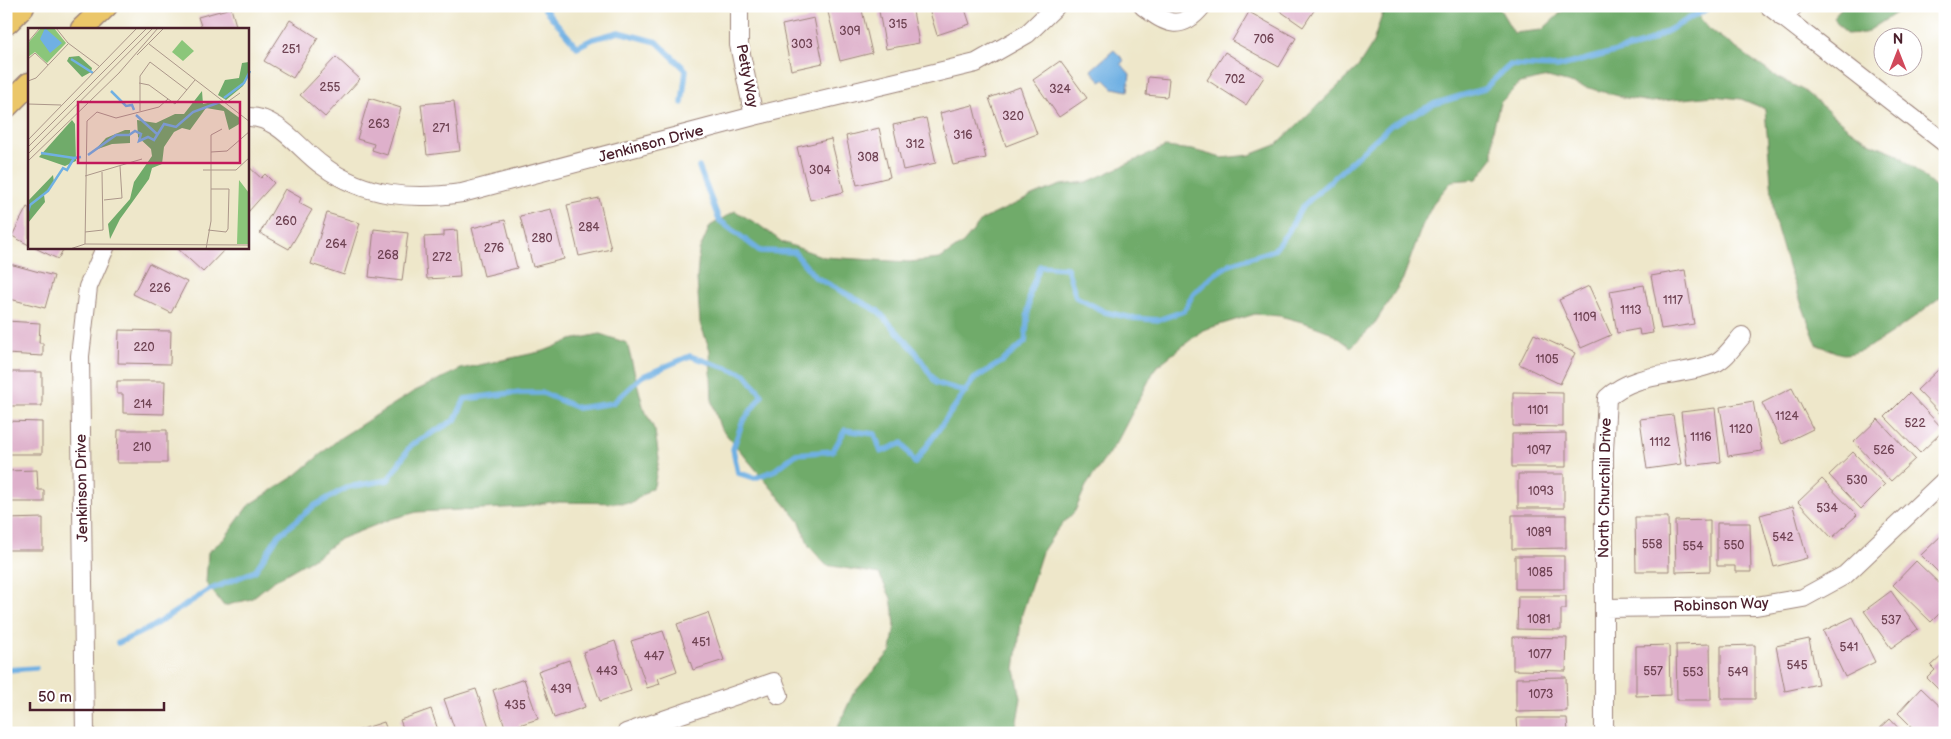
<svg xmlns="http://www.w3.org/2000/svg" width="1951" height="739" font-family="'Balsamiq Sans',sans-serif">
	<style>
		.forest { fill: #70ab6a; stroke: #5d654a }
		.water { fill: #70b0e3; stroke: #5d6887 }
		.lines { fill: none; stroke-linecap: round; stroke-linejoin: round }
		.stream { stroke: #70b0e3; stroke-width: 5.5 }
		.building { fill: #deb0cb }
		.minor-casing { stroke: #9c837a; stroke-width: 20 }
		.major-casing { stroke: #9c837a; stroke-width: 25 }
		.highway-casing { stroke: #9c837a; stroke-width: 29 }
		.minor { stroke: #fff; stroke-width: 18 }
		.major { stroke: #ebc669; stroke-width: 22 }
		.highway { stroke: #ebc669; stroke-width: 26 }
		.labels { text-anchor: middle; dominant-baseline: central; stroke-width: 5; stroke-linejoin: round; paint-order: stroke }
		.number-label { font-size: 12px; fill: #6f4353 }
		.street-label { font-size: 15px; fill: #4a1f2b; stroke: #fff }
		.inset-river { fill: none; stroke: #70b0e3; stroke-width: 2.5 }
		.inset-road { fill: none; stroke: #ac978a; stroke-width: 1 }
		.view { fill: #c2185b; fill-opacity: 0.15; stroke: #c2185b; stroke-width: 2.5 }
		.inset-edge { fill: none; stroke: #4a1f2b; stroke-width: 2.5 }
	</style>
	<rect width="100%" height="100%" fill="#fff"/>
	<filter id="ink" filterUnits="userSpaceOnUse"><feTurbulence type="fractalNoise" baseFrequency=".02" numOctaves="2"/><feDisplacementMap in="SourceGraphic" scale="10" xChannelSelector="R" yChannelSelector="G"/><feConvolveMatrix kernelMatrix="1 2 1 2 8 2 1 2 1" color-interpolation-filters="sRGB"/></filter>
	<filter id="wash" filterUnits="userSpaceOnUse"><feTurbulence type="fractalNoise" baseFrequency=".0096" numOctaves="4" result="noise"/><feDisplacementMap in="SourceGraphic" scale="20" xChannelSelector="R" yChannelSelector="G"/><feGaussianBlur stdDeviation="1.12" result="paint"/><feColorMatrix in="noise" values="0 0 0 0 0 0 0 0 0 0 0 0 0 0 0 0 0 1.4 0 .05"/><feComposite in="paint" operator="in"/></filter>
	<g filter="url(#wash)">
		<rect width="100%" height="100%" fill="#eee7ca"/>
		<!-- forest -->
		<path class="forest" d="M1385,6H1498L1514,33L1542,30L1568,6H1690L1709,29L1778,78L1803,90L1847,127L1871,143L1898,154L1945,196V294C1921,310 1872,355 1843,354C1835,353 1825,347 1817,345L1789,270L1774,218L1765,109L1741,99L1714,96L1651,102L1626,98L1548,77L1520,83L1500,103L1493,130V158L1477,179L1452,181L1434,202L1422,226L1403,279L1373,326L1351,347L1330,332L1306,323L1280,316L1255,314L1203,330L1156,367L1118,440L1086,486L1075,511L1057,530L1042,552L1022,614L1015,670L1021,698L1015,733H835L853,694L891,651L895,624L891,598L879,574L826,565L809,546L800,522L720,427L712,402L710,350L700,323L697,278L699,251L710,226L735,211L759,225L782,242L824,257L909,262L940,259L963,243L982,220L1034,195L1061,185L1087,182L1165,147L1193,150L1222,158L1250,155L1276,145L1358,67L1372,45Z
			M1843,6H1907L1865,33L1846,34L1833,17Z
			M600,334L627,343L643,406L655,431L659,459L654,486L632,503L550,502L524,507L417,512L391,519L340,539L319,555L272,582L251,599L224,606L206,583L208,552L224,539L248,506L296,475L340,438L413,392L461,369L544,351L571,340Z"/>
		<!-- water -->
		<path class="water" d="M1114,50L1124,60L1121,64L1130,74L1128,91L1113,88L1104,79L1101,81L1091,70Z"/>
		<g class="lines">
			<!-- stream -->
			<path class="stream" d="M542,6L577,47L593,39L619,32L657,42L686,70L682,103
				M699,167L719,220L760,251L794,252L815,277L878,311L915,351L936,383L966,392
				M118,643L148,629L209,590L255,571L278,536L314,506L348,487L388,480L411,445L455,420L465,399L511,393H543L578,408L613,403L641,377L690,356L745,374L762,395L742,423L733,449L738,473L755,478L775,470L796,454L833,451L845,430L875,434L881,452L902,443L915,463L974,379L1003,361L1025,342L1030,292L1040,266L1067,268L1076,297L1105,312L1132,318L1158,320L1184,311L1193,294L1212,276L1230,264L1274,250L1288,232L1302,207L1391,125L1434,104L1484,89L1510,65L1557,67L1644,44L1712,6
				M6,670L36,668"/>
		</g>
		<g id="blocks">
			<!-- building -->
			<path class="building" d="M834,6H861L872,53L840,61L827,8Z
				M878,6H912L919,43L886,49Z
				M928,6H964L970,24L937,35Z
				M1273,6H1317L1303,27Z
				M231,8L237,29H202L198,17Z
				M1249,12L1296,38L1279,67L1232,41Z
				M814,18L823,63L791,70L782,25Z
				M290,20L318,38L293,78L264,61Z
				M1225,52L1264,77L1246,105L1207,80Z
				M336,57L360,79L325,117L300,95Z
				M1060,61L1087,98L1059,117L1033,80Z
				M1148,77L1169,79L1167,97L1146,95Z
				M1020,87L1037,134L1006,146L989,98Z
				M369,98L401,108L387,155L372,150L374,144L357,139Z
				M454,101L460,151L427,155L421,104Z
				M973,105L986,158L953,165L940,113Z
				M926,118L936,163L903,170L893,125Z
				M879,128L890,177L857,185L846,136Z
				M831,139L844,192L810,200L797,147Z
				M248,166L261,178L265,174L274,183L248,212Z
				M285,189L301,198L299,203L312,210L289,249L260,233Z
				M599,198L611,249L579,256L567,205Z
				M27,207L29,208V245L12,236Z
				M551,209L564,259L533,267L520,216Z
				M327,213L360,223L344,275L311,264Z
				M505,220L517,268L484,276L472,228Z
				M374,229L408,233L402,281L369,277Z
				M457,230L460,277L427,279L424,237L444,236V231Z
				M35,248H64L58,259Z
				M177,248H226L203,272Z
				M6,263L54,276L45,308L6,298Z
				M149,263L187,282L171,313L133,294Z
				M1685,270L1694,324L1661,329L1651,276Z
				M1644,285L1653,333L1640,335L1639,329L1617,333L1610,291Z
				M1589,286L1611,335L1581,348L1559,300Z
				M6,321L40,323L39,343H43V356L6,354Z
				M119,330L171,331L170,364L118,363Z
				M1534,334L1575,353L1560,384L1519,364Z
				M1941,367L1945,371V419L1917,390Z
				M6,372H42V406H6Z
				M117,381H165L164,414L123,413V394H117Z
				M1792,388L1813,429L1782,444L1762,403Z
				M1513,392L1563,393V427L1513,426Z
				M1909,393L1944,430L1920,453L1885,417Z
				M1753,401L1762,451L1728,456L1720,407Z
				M1715,408L1721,462L1687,466L1681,412Z
				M1673,415L1681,464L1647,469L1640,419Z
				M1878,419L1915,459L1891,481L1854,442Z
				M6,421L42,422V454H6Z
				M118,430H167V463H117Z
				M1566,433V467H1512V434Z
				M1853,452L1885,485L1861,509L1829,475Z
				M37,470L38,490H44V502H6V471Z
				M1518,474H1564V508H1518Z
				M1822,479L1857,515L1832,538L1798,502Z
				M1793,506L1807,558L1774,567L1760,515Z
				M1512,515H1566V548L1512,549Z
				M1635,517H1668L1669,571H1636Z
				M43,518V550H6V519Z
				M1710,520V571L1676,572L1675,521Z
				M1717,523H1750L1751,572H1735V566H1717Z
				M1945,532V579L1921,555Z
				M1515,556H1564V589H1515Z
				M1916,561L1945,589V608L1931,622L1893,585Z
				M1891,591L1918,629L1891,648L1864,611Z
				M1518,596H1566V609H1561V630L1517,629Z
				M708,613L724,660L693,670L677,624Z
				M1853,617L1875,662L1845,677L1823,631Z
				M663,631L677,671L658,678L660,684L647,688L631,641Z
				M1513,637L1567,638L1566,671L1513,670Z
				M1809,639L1818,684L1785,691L1776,646Z
				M615,641L631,691L600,701L583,652Z
				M1710,644L1711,700H1677L1676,645Z
				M1669,645L1670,695L1636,696V646Z
				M1755,645V699H1721V646Z
				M1945,653V696L1927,678L1935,670L1931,666Z
				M569,660L585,707L554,718L538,671Z
				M1566,677L1567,711L1516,712V678Z
				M524,679L538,719L519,725L521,730L507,733L493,690Z
				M1921,688L1945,711V733H1918L1898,713Z
				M476,689L491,733H456L444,699Z
				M431,709L439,733H405L400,720Z
				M1517,718H1567L1568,733H1518Z
				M1890,719L1903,733H1875Z
				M384,722L388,733H353V732Z"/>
		</g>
	</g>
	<g filter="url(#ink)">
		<use href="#blocks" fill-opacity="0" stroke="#9c837a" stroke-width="1"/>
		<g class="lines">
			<defs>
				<path id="minor" d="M739,6V45L754,116
					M1143,6C1166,24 1181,32 1202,6
					M1769,6L1945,143
					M1782,17L1794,6
					M248,117C278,116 300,150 323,166C365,197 412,200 462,193L754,116L976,63L1027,34L1056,6
					M1604,608L1756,606L1803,598L1845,575L1945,480
					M85,733L80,356L88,287L105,248
					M626,733L774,682L779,695
					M1604,733V451L1607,398C1637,370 1679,378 1715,363C1725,359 1735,344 1742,336"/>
				<path id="major" d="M82,29L106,6
					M6,107L29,84"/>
				<path id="highway" d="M6,21L21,6"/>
			</defs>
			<!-- minor casing -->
			<use href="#minor" class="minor-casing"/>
			<!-- major casing -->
			<use href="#major" class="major-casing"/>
			<!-- highway casing -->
			<use href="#highway" class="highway-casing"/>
			<!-- minor -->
			<use href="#minor" class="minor"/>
			<!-- major -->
			<use href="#major" class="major"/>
			<!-- highway -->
			<use href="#highway" class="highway"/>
		</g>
	</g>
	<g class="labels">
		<!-- number labels -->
		<g class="number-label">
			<text x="898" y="24">315</text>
			<text x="850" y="31">309</text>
			<text x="1264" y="39">706</text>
			<text x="802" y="44">303</text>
			<text x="291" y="49">251</text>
			<text x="1235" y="79">702</text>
			<text x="330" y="87">255</text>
			<text x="1060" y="89">324</text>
			<text x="1013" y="116">320</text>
			<text x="379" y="124">263</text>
			<text x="441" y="128">271</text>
			<text x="963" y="135">316</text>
			<text x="915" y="144">312</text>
			<text x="868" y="157">308</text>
			<text x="820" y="170">304</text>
			<text x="286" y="221">260</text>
			<text x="589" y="227">284</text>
			<text x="542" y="238">280</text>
			<text x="336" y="244">264</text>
			<text x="494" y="248">276</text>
			<text x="388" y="255">268</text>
			<text x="442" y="257">272</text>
			<text x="160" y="288">226</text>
			<text x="1673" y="300">1117</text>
			<text x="1631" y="310">1113</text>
			<text x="1585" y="317">1109</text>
			<text x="144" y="347">220</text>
			<text x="1547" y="359">1105</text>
			<text x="143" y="404">214</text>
			<text x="1538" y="410">1101</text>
			<text x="1787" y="416">1124</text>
			<text x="1915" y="423">522</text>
			<text x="1741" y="429">1120</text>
			<text x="1701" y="437">1116</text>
			<text x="1660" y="442">1112</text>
			<text x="142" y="447">210</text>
			<text x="1539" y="450">1097</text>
			<text x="1884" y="450">526</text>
			<text x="1857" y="480">530</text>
			<text x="1541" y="491">1093</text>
			<text x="1827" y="508">534</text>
			<text x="1539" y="532">1089</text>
			<text x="1783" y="537">542</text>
			<text x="1652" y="544">558</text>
			<text x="1734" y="545">550</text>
			<text x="1693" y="546">554</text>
			<text x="1540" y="572">1085</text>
			<text x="1539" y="619">1081</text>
			<text x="1891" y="620">537</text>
			<text x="701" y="642">451</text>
			<text x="1849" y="647">541</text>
			<text x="1540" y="654">1077</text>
			<text x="654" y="656">447</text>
			<text x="1797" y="665">545</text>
			<text x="607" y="671">443</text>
			<text x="1653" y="671">557</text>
			<text x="1693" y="672">553</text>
			<text x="1738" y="672">549</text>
			<text x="561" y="689">439</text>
			<text x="1541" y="694">1073</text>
			<text x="515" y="705">435</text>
		</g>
		<!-- street labels -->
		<g class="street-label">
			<text transform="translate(747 76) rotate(79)">Petty Way</text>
			<text transform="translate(651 144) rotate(-15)">Jenkinson Drive</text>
			<text transform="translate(82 488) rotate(-91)">Jenkinson Drive</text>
			<text transform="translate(1605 488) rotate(-89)">North Churchill Drive</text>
			<text transform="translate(1721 605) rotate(-2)">Robinson Way</text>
		</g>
	</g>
	<!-- overview -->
	<g transform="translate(28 28)">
		<rect width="221" height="221" fill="#eee7ca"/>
		<path d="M13,0H26L38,15L19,35L7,24L0,29V15ZM154,12L166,23L155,33L144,24ZM211,152L221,165V216H209Z" fill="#8bc67a"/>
		<path d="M51,28L64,40L63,44L54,49L39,33L41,29ZM221,34V47L215,58L198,72L190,67L197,52L211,50L214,35ZM174,63L175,76L188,73L213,91V95L201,102L196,83L178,80L162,102L154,100L146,104L136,119L134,136L124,140L121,151L92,191L82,211L80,196L102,171L106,154L124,128L123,121L110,109L109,92L128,95L147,86H156ZM44,92L47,96L48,133L37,138L11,129ZM97,102H102V115L84,116L67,122L78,110ZM25,147L26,154L16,167L17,174L0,195V173Z" fill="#70ab6a"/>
		<path d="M17,0L34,15L22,25L12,11Z" fill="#70b0e3"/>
		<path class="inset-river" d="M43,31L65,45M83,63L98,78L104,77L106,82M196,70L216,55L222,43M108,87L129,106M13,125L46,130M60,127L88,107H101L107,103L113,106L111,113L120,109L126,112L136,96L148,99L165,84L192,74M0,183L2,177L20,163L35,140L39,142L46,130L53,129"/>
		<path class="inset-road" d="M28,0L40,15L71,38M0,14L12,0M121,16L222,94M109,27L136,0M0,31L7,25L20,37M91,45L130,0M0,53L8,50L40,16M111,55L121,57L147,76L167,52M198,75L212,65M0,76L33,77M112,83V48L122,34L159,62M0,112L109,0M0,119L119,0M183,124L199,123L222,103M0,126L125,0M0,133L92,44M175,142H208L222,129M57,148L114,131M76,172L94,170L92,138M180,202L198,204L200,201L201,161H183M57,204L75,202L74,144M57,216L59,93L69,84L88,90L131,79L140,71M42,221L57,216L222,217M178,221L183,193V107L194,101"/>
		<path class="view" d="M50,74H212V135H50Z"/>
		<rect width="221" height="221" class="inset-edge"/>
	</g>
	<!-- margin -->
	<rect width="1951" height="739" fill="none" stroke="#fff" stroke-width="25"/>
	<!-- north arrow -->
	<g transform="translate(1898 52)"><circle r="24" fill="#ffffff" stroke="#b7a5aa"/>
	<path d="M0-4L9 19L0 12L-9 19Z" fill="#d1495b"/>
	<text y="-8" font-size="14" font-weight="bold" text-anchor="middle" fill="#4a1f2b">N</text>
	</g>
	<!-- scale -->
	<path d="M30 702v8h134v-8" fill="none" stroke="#4a1f2b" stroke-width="2.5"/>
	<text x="38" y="702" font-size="15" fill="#4a1f2b" stroke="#ffffff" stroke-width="4" paint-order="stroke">50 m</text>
</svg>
